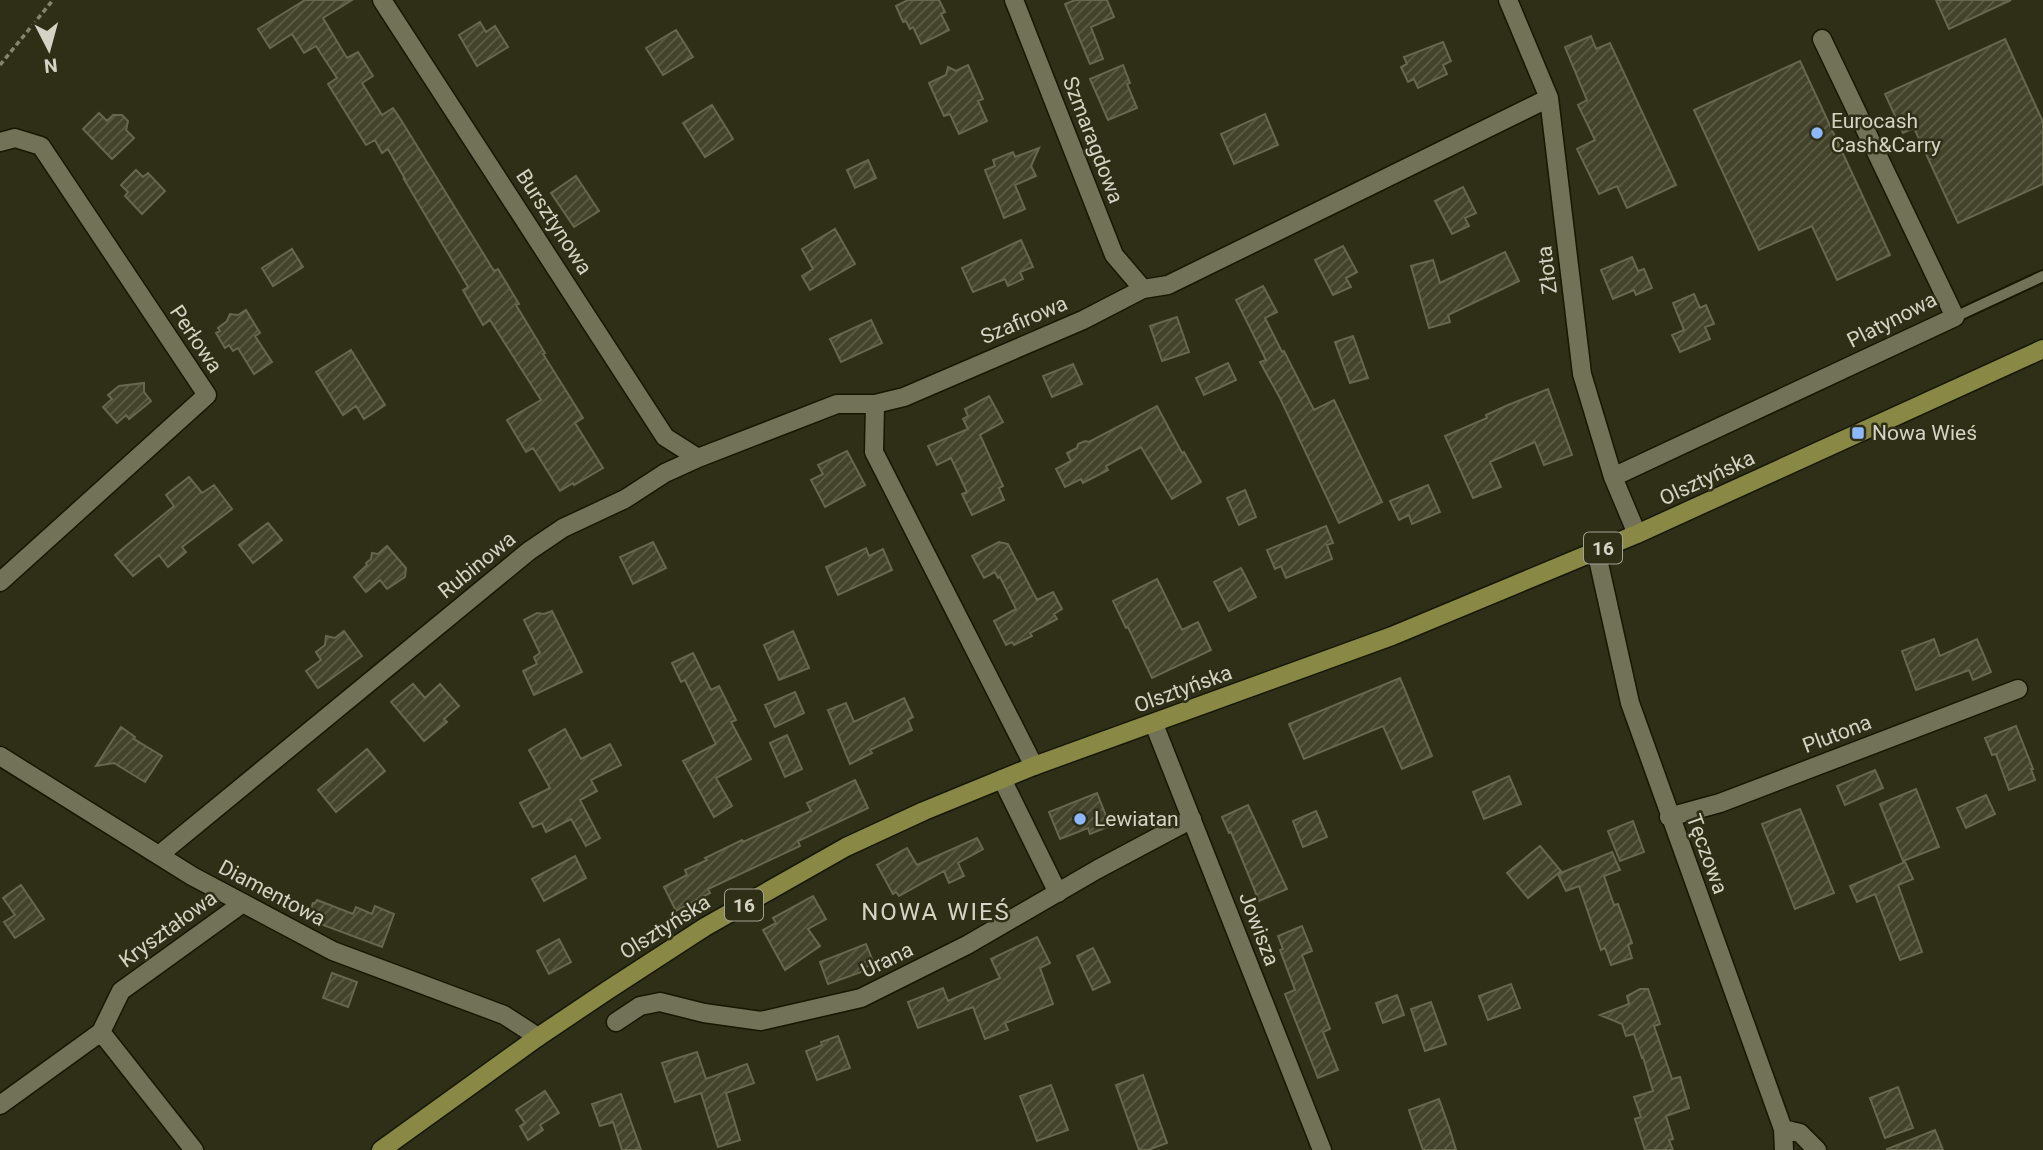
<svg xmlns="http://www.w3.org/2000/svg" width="2043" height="1150" font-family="Roboto,sans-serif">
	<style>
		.building { fill: url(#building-hatch); stroke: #67674e; stroke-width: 2 }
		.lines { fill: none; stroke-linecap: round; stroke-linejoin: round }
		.lane-casing { stroke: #171702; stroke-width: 14 }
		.street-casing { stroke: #171702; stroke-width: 21 }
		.secondary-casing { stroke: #171702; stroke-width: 21 }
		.primary-casing { stroke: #171702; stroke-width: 21 }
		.path { stroke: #848471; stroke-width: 3.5; stroke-dasharray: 5 3.5; stroke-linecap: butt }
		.lane { stroke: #727258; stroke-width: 10 }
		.street { stroke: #727258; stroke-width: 18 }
		.secondary { stroke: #727258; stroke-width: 18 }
		.primary { stroke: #898945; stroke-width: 18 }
		.poi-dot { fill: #8db9fc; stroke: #2f2f17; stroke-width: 2.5 }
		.labels { text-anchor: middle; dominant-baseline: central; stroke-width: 5; stroke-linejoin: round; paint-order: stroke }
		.shield { fill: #2f2f17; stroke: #a2a292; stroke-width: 2 }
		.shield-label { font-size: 19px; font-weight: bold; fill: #d4d4c6 }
		.poi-label { font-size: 21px; fill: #d4d4c6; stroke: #2f2f17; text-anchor: start }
		.street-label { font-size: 21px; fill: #d4d4c6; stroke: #2f2f17 }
		.quarter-label { font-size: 24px; letter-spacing: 2px; fill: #d4d4c6; stroke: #2f2f17 }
	</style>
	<defs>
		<pattern id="building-hatch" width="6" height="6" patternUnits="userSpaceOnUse" patternTransform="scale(1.75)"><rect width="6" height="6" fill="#43432b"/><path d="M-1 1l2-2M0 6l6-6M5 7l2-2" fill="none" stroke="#5d5d48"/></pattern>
	</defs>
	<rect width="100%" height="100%" fill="#2f2f17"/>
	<!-- building -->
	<path class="building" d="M305,0H352L323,18L347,58L358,52L373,76L362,83L382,115L393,108L401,120L494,271L498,269L519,304L516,305L545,353L543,354L583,418L575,423L603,468L574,485L573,483L560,491L533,448L526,452L507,420L541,400L490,320L483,325L463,290L468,287L404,179H405L388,149L382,153L375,140L366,145L328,84L337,78L316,46L304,53L292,34L270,48L258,29Z
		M908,0H939L945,12L941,14L949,30L921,44L913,27L910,29L906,21L903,22L896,6Z
		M1075,0H1107L1114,17L1091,27L1103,59L1090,64L1065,4Z
		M1936,0H2011L1949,29Z
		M480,22L486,32L495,26L508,47L477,66L459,35Z
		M676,30L693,57L663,75L646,48Z
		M1591,36L1596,49L1610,43L1676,185L1627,208L1617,186L1599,194L1577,149L1595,140L1578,105L1587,100L1565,47Z
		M2005,39L2043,122V184L1958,223L1914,128L1903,133L1885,94Z
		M1443,42L1451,61L1443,65L1447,74L1418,88L1414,79L1408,82L1401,67L1407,64L1404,57Z
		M1800,61L1890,255L1837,280L1812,226L1759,250L1694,110Z
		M968,65L983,99L978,101L987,121L959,134L950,114L944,116L929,83L946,75L948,67L956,71Z
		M1123,65L1130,83L1127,84L1137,108L1108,120L1090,79Z
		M712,105L733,139L705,157L683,123Z
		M99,113L107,121L113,115H122L128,121L126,130L134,138L112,159L83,129Z
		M1265,114L1278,145L1234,164L1221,134Z
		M1039,148L1031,166L1036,176L1015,185L1025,209L1004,218L985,170L995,166L993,160L1013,152L1015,157Z
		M868,160L876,178L855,188L847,170Z
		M136,170L143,177L148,173L165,191L142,214L125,196L128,192L121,185Z
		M576,176L599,211L574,227L551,193Z
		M1463,187L1476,213L1465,218L1469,226L1452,234L1435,201Z
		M835,229L855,264L810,290L802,276L813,269L802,249Z
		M1021,240L1033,267L1020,272L1023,279L1008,286L1005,279L973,292L962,268Z
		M1343,246L1357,272L1346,278L1351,287L1333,295L1315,260Z
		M292,249L303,267L273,286L262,268Z
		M1505,252L1519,281L1448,315L1450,322L1429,328L1411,266L1433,260L1440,283Z
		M1632,257L1638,271L1644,269L1652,288L1636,295L1634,290L1613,299L1601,270Z
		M1263,286L1277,312L1265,318L1282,352L1284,351L1314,410L1334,400L1382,502L1339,523L1280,398L1260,362L1266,360L1236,300Z
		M1694,294L1700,308L1706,305L1714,324L1705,327L1710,339L1680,352L1672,335L1684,330L1673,303Z
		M246,310L260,333L255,336L272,362L254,374L238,348L233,351L229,345L225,348L216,333L220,331L218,328L227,321L230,314L238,315Z
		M1177,317L1189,352L1162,361L1150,326Z
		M871,320L882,343L841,362L830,339Z
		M1353,336L1368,378L1350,383L1335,342Z
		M351,350L385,405L364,419L356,406L343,415L316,372Z
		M1228,363L1236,380L1204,395L1196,378Z
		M1073,364L1082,384L1052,397L1043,376Z
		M144,383V392L151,401L129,419L126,415L117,423L103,407L112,399L108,395L119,386Z
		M1548,389L1572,455L1544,465L1535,442L1490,462L1501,487L1473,498L1445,436L1487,418L1486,415L1508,405Z
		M989,396L1003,422L980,435L1003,486L999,488L1004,500L972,515L962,494L967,492L951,458L937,465L928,446L968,429L963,419L968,416L965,409Z
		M1157,406L1182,453L1184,452L1201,482L1172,499L1141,447L1106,466L1108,470L1083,483L1081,479L1065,487L1056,469L1071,461L1067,453L1077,448L1078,444L1085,441L1089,442Z
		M847,451L865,485L825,507L811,480L823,474L818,465Z
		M189,477L202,493L214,485L232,509L182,547L186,552L168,567L159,555L133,576L115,555L174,506L166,495Z
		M1428,485L1440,512L1412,524L1409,515L1399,520L1390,501Z
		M1245,490L1256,517L1239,525L1227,498Z
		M268,523L282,540L253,563L239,545Z
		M1326,526L1333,543L1327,545L1332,559L1286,578L1281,566L1275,569L1267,550Z
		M653,542L666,568L633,584L620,557Z
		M999,542L1008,544L1037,600L1053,592L1062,609L1054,614L1057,619L1030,633L1032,636L1014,645L1012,642L1006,645L994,621L1016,609L1000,577L998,578L995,572L984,578L972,556Z
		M387,546L406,568L405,577L387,589L380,580L366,592L354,577L367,565L366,563L371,559L372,553L378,554Z
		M866,548L869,556L883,549L892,570L838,595L826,567Z
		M1241,568L1256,597L1229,611L1214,582Z
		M1157,579L1182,630L1198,622L1211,650L1152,678L1128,627L1126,628L1113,601Z
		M552,611L582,672L534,695L523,671L537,664L534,657L540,653L524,620L537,613L544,614Z
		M344,631L362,656L318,688L306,671L321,660L316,652L325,645L326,636L335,638Z
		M793,631L809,668L779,680L764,645Z
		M1934,639L1940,656L1977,639L1991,672L1973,680L1969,670L1916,690L1902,651Z
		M693,653L711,690L719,686L736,720L731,722L751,759L716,778L732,806L714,817L683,761L716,744L685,680L681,682L672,663Z
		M1400,678L1432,756L1402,769L1383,726L1304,759L1289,724Z
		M413,684L425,698L440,684L459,706L444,719L447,722L424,741L391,702Z
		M795,692L804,713L775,727L765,705Z
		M904,698L913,717L908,720L912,730L870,750L872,753L850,764L828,710L846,703L854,722Z
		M2016,726L2033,769H2031L2035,780L2009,790L1996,754L1992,755L1985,738Z
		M121,727L135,737L134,739L162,756L145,782L114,763L96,766Z
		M565,729L581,759L610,744L621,765L591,780L597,791L580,800L600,838L586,846L571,819L546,832L542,823L533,827L520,803L550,788L529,750Z
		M787,735L802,769L785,777L770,743Z
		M367,749L385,771L336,812L318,790Z
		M1875,770L1883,788L1845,805L1837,786Z
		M1509,776L1521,804L1484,819L1473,792Z
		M855,780L868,808L798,841L800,846L708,889L710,893L676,911L664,887L687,875L685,870L707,860L705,858L742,840L743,842L811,811L807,803Z
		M1916,789L1939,847L1903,861L1880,804Z
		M1097,793L1110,826L1090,834L1088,828L1060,839L1049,812Z
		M1986,795L1995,814L1966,828L1957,808Z
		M1248,805L1287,889L1259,901L1231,832L1229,833L1222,817Z
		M1800,809L1834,893L1795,909L1762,824Z
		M1316,811L1327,837L1303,847L1293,821Z
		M1633,821L1644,852L1620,861L1608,831Z
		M977,838L983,849L958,863L964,876L949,883L944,871L899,896L896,892L893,894L877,865L907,848L917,865Z
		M1540,846L1561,871L1528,898L1507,873Z
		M1612,852L1620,870L1604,876L1614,905L1618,904L1632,943L1628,945L1632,958L1611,965L1605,948L1601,950L1579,886L1566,891L1558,874Z
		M575,856L586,878L544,901L532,879Z
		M1905,862L1913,879L1898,885L1922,952L1900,960L1875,894L1857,902L1850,886Z
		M21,885L44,919L15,938L4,922L15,915L3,898Z
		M813,896L826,919L808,929L820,946L785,970L763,930L776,923L773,918Z
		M317,900L353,914L356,907L372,914L375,906L394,914L382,947L307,919L313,903H315Z
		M1302,926L1312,951L1302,955L1330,1029L1323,1032L1338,1070L1318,1078L1285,994L1295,990L1280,950L1283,949L1278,936Z
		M1037,937L1050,963L1040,968L1053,1004L1005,1023L1008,1030L985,1039L973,1007L918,1028L908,1002L943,988L948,1001L1000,978L991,959Z
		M559,939L571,962L549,974L537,951Z
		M866,944L874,964L863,968L864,971L828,984L820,962Z
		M1093,948L1110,982L1093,990L1077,956Z
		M332,973L357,982L348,1007L323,998Z
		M1511,984L1520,1008L1488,1020L1479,996Z
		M1640,989H1648L1660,1024L1654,1026L1672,1079L1680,1077L1689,1108L1666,1116L1673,1139L1669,1140L1673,1150H1645L1635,1119L1641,1117L1634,1097L1653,1091L1643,1057L1642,1058L1634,1034L1626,1036L1622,1024L1600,1015L1629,1004L1627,996Z
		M1397,995L1404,1015L1383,1023L1376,1003Z
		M1431,1002L1446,1044L1425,1051L1411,1009Z
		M838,1036L850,1068L817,1080L806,1051L822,1045L821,1042Z
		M697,1052L706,1079L747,1064L754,1083L726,1093L740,1140L718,1147L701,1093L675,1102L662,1063Z
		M1143,1075L1167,1143L1148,1150H1139L1116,1085Z
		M1051,1085L1068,1130L1037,1141L1020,1096Z
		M1898,1087L1913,1128L1885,1138L1870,1098Z
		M545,1091L559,1113L540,1125L543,1130L528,1140L520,1126L525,1123L516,1110Z
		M621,1094L641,1150H622L613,1122L600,1126L592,1104Z
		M1439,1099L1450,1130L1456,1150H1423L1409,1110Z
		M1935,1130L1943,1150H1888L1887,1149Z"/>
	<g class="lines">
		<defs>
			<path id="lane" d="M1955,317L2043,276"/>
			<path id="street" d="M382,0L665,437L698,458
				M1014,0L1114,255L1143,289
				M1508,0L1549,98L1582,374L1613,477L1637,534
				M0,142L15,138L41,146L207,395L0,582
				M875,404L874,452L1034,766
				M1613,477L1955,317L1822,39
				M1596,550L1630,703L1783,1129L1784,1150
				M0,756L192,876L333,951L504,1015L538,1037
				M1002,779L1058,893
				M1669,817L1720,803L2018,689
				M159,855L529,551L563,528L625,499L665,473L698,458L837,404H875L904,397L1083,320L1143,289L1168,285L1549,98
				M616,1022L640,1006L660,1002L704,1013L761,1021L861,998L967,945L1098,869L1192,819
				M101,1032L194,1150
				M0,1105L101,1032L121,991L243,903
				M1783,1129L1800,1133L1817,1150"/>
			<path id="secondary" d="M1154,724L1322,1150"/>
			<path id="primary" d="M381,1150L538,1037L608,990L705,927L846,847L924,811L1034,766L1392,636L1637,534L2043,349"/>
		</defs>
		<!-- lane casing -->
		<use href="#lane" class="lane-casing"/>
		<!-- street casing -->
		<use href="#street" class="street-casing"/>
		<!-- secondary casing -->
		<use href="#secondary" class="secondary-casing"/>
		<!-- primary casing -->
		<use href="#primary" class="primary-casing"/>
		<!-- path -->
		<path class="path" d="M0,65L53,0"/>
		<!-- lane -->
		<use href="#lane" class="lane"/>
		<!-- street -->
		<use href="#street" class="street"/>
		<!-- secondary -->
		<use href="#secondary" class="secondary"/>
		<!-- primary -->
		<use href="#primary" class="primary"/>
	</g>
	<!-- markers -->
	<g class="poi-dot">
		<circle cx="1817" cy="133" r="7"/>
		<rect x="1851" y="426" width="14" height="14" rx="3.5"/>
		<circle cx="1080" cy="819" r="7"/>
	</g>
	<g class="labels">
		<!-- shield labels -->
		<g class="shield">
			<rect x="1584" y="532.5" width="38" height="31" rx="5"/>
			<rect x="725" y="889.5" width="38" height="31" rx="5"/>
		</g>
		<g class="shield-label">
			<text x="1603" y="548">16</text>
			<text x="744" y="905">16</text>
		</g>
		<!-- poi labels -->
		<g class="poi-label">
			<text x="1831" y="121">Eurocash<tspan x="1831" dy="24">Cash&amp;Carry</tspan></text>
			<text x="1872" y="433">Nowa Wieś</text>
			<text x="1094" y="819">Lewiatan</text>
		</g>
		<!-- street labels -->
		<g class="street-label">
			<text transform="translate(1093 140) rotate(69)">Szmaragdowa</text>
			<text transform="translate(554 222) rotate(57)">Bursztynowa</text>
			<text transform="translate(1547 270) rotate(-97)">Złota</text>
			<text transform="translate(1024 320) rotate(-23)">Szafirowa</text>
			<text transform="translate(1892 320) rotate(-27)">Platynowa</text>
			<text transform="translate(196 339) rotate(56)">Perłowa</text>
			<text transform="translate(1707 478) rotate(-25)">Olsztyńska</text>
			<text transform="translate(477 565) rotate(-39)">Rubinowa</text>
			<text transform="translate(1183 689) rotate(-20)">Olsztyńska</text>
			<text transform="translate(1837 734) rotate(-21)">Plutona</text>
			<text transform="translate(1707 854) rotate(70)">Tęczowa</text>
			<text transform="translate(272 893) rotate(28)">Diamentowa</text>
			<text transform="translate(665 927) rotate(-32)">Olsztyńska</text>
			<text transform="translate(168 929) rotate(-36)">Kryształowa</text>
			<text transform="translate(1259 929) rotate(69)">Jowisza</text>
			<text transform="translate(887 960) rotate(-26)">Urana</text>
		</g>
		<!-- quarter labels -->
		<g class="quarter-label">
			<text x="936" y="912">NOWA WIEŚ</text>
		</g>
	</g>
	<!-- north arrow -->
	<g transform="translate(49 49) rotate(174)" stroke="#2f2f17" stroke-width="5" paint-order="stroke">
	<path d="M0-5L12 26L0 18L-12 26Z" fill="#d4d4c6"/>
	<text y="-10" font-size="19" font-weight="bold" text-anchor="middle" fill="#d4d4c6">N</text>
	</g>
</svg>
